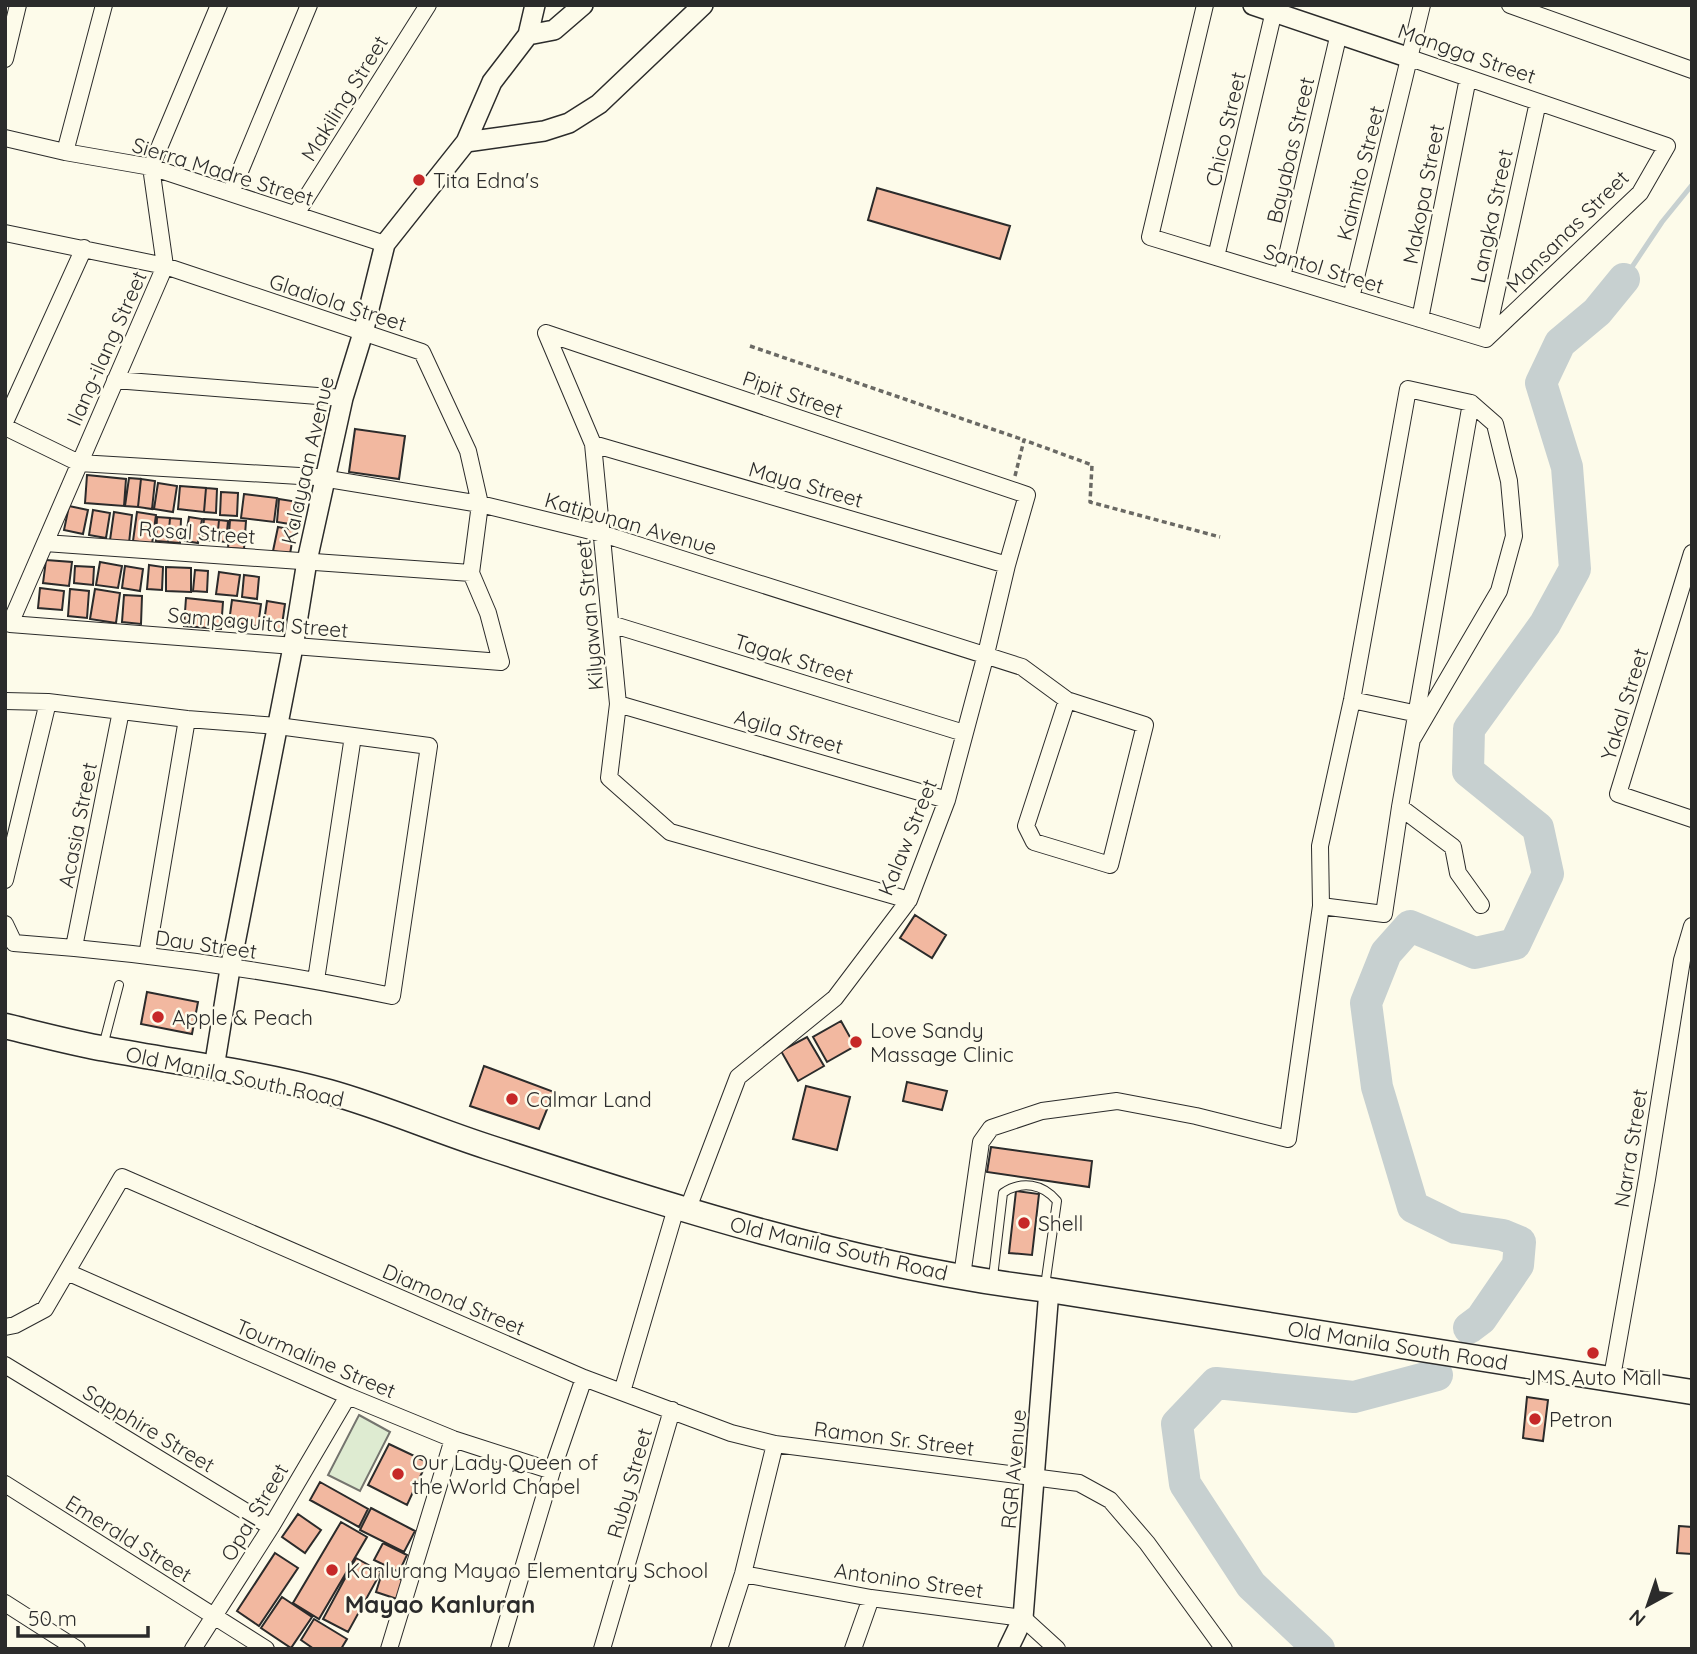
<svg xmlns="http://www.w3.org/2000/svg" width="1697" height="1654" font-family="Quicksand,sans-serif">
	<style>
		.green { fill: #deebd1; stroke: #74746e; stroke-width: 2 }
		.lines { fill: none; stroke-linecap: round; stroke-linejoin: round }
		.stream { stroke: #c7d0d0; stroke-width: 5 }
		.river { stroke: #c7d0d0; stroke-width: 32 }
		.building { fill: #f2b8a0; stroke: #2b2b2b; stroke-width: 2 }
		.service-casing { stroke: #2b2b2b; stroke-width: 10 }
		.minor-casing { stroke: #2b2b2b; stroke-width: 18 }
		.tertiary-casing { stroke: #2b2b2b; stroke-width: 22 }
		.primary-casing { stroke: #2b2b2b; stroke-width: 27 }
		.path { stroke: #6a6964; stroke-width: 3.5; stroke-dasharray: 5 3.5; stroke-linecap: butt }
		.service { stroke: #fdfbea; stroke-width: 8 }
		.minor { stroke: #fdfbea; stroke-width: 16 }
		.tertiary { stroke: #fdfbea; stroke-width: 19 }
		.primary { stroke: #fdfbea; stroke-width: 24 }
		.poi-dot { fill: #c62828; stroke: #fdfbea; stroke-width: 2.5 }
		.labels { text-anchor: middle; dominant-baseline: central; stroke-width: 5; stroke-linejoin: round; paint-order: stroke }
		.street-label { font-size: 21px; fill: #2b2b2b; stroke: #fdfbea }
		.poi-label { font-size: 21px; fill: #2b2b2b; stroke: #fdfbea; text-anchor: start }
		.quarter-label { font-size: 24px; font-weight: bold; fill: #2b2b2b; stroke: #fdfbea }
	</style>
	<rect width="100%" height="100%" fill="#fdfbea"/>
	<!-- green -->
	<path class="green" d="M359,1415L390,1432L360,1491L328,1475Z"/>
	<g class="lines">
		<!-- stream -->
		<path class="stream" d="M1624,279L1662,222L1692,185"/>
		<!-- river -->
		<path class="river" d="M1469,1328L1481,1319L1518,1265L1520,1242L1503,1235L1456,1228L1413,1207L1377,1087L1366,1003L1386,953L1410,926L1475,953L1515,944L1548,874L1538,828L1468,771L1469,729L1545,624L1575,569L1567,467L1541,383L1560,343L1597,312L1624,279
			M1319,1649L1251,1585L1185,1484L1177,1424L1216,1383L1354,1397L1437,1375"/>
	</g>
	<!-- building -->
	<path class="building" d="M877,188L1010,226L1000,259L868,220Z
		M355,429L405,436L399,479L349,472Z
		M87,475L126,479L124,506L85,503Z
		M129,478L141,479L138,507L125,506Z
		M141,479L155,481L152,509L138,507Z
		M158,483L177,486L173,512L154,509Z
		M180,486L206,488L204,512L178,509Z
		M206,488L217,489L216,513L204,512Z
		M221,492L238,493L237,516L220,515Z
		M244,494L277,498L274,522L241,518Z
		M279,499L298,502L296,525L277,522Z
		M69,506L88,510L83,534L64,530Z
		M93,510L110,513L106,538L89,535Z
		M114,512L132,515L129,543L110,540Z
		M137,512L156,515L152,544L133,541Z
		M157,517L170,518L168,542L156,541Z
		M189,517L202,519L198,543L185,541Z
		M170,518L181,519L180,543L168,542Z
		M204,519L219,520L217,541L202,540Z
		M219,520L228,521L226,542L217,541Z
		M230,520L246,521L244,549L228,548Z
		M278,527L294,530L290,554L273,551Z
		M46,560L72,562L69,586L43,583Z
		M100,562L122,566L118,588L96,585Z
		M149,565L163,567L162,590L147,589Z
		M75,566L94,567L93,585L74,583Z
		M125,566L143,569L140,591L122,588Z
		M166,567L191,568V592L166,591Z
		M195,570L208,571L207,592L193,591Z
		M219,572L240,575L237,596L216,594Z
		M244,575L259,577L257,599L242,597Z
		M40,588L64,591L62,610L38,608Z
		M70,589L89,591L87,618L68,616Z
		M95,589L120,593L116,623L90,619Z
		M124,595L142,596L141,624L122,622Z
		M186,598L223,602L221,629L184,626Z
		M232,600L261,604L258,626L229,622Z
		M267,601L285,604L281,632L263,629Z
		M915,915L946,935L932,958L900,938Z
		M147,992L198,1002L192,1034L141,1024Z
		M841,1021L855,1046L827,1062L813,1037Z
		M807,1037L824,1066L798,1081L781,1051Z
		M484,1066L554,1092L539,1129L470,1106Z
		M907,1082L947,1091L942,1110L903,1101Z
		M806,1086L850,1097L837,1150L793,1139Z
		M991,1147L1092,1161L1089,1187L987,1172Z
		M1016,1191L1039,1194L1032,1255L1009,1253Z
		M1527,1397L1548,1400L1543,1441L1523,1438Z
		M389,1444L427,1462L407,1505L368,1485Z
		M320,1482L368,1509L359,1527L310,1500Z
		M371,1508L415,1531L404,1552L360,1530Z
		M298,1514L321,1530L305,1553L282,1537Z
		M341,1522L367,1537L319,1619L293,1603Z
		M1679,1526L1692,1527V1554L1677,1553Z
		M383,1543L407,1555L399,1572L374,1560Z
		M275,1553L298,1568L259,1626L237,1611Z
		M356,1558L381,1572L348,1632L323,1619Z
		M382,1573L403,1580L397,1599L376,1592Z
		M282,1597L312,1617L291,1648L261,1628Z
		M314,1619L347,1639L341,1649H314L301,1640Z"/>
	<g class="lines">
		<defs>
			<path id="service" d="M103,1046L119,985
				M993,1277L1003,1193C1022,1180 1043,1184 1057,1201L1045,1286"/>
			<path id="minor" d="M1205,5L1150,237L1486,339
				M1510,5L1692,70
				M1410,58L1667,146L1640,193L1486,339
				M5,59L18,5
				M5,138L65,152L151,167L385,244
				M65,152L104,5
				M231,193L309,5
				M296,214L428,5
				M5,233L165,266L422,352L468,451L480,504L471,573L488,613L501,662L10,624L165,266L151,167L219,5
				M1216,257L1274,11
				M1282,277L1339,33
				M1351,298L1422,5
				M1420,319L1468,78
				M546,333L1027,495L1007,565L986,654L947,800L909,900L835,998L738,1077L687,1211
				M546,333L593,444L618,704L609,778L670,832L909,900
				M1486,339L1538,102
				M115,380L343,398
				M5,422L84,248
				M5,427L79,463L316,477L480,504L603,534L1022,667L1067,700L1145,725L1110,865L1034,842L1026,826L1067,700
				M593,444L1007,565
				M45,543L471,573
				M1692,553L1618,794L1692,819
				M611,624L964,733
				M1352,700L1418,714
				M5,701L48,702L187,719L278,726L429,746L392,996C269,970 139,952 14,943L5,924
				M618,704L947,800
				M1400,807L1453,847L1458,873L1481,905
				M5,880L48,702
				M1321,906L1384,914L1400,807L1471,403
				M74,947L121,711
				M147,956L187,719
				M316,980L353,736
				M67,1272L348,1396L453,1439L552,1471
				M962,1276L981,1142L991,1128L1042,1111L1117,1101L1196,1116L1288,1139L1321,906L1320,846L1352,700L1408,389L1471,403L1495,424L1509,481L1514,536L1499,591L1413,738
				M5,1327L15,1325L45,1309L122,1177L584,1378L731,1433L775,1444L1079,1483L1110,1500L1147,1543L1224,1649
				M5,1365L271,1527
				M1612,1377L1647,1179L1682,960L1692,926
				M622,1392L676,1208
				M5,1484L266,1649
				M743,1574L871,1598L1023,1618L1057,1649
				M5,1603L77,1649
				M193,1649L271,1527L348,1396
				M389,1649L453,1439
				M499,1649L552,1471L584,1378
				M602,1649L672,1410
				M719,1649L743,1574L775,1444
				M853,1649L871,1598"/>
			<path id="tertiary" d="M1253,5L1410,58
				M528,35L554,30L583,5
				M466,142L544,131L569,123L599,104L703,5
				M214,1068L230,969L293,647L307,561L343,398L363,333L385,244L466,142L492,82L528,35L535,5
				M1008,1649L1023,1618L1049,1290"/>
			<path id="primary" d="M5,1026C39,1034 72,1043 106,1049C180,1063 256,1072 329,1092C383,1107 435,1130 488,1147C672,1207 856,1267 1049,1290L1692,1392"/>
		</defs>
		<!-- service casing -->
		<use href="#service" class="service-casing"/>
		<!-- minor casing -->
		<use href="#minor" class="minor-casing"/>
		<!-- tertiary casing -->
		<use href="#tertiary" class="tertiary-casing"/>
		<!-- primary casing -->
		<use href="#primary" class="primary-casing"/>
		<!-- path -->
		<path class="path" d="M750,346L1024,440
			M1015,476L1024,440L1092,465L1090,502L1220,537"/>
		<!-- service -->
		<use href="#service" class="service"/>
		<!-- minor -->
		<use href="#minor" class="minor"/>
		<!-- tertiary -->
		<use href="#tertiary" class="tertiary"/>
		<!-- primary -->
		<use href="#primary" class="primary"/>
	</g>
	<!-- markers -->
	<g class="poi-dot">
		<circle cx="419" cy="180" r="7"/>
		<circle cx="158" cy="1017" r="7"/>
		<circle cx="856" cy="1042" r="7"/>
		<circle cx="512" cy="1099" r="7"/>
		<circle cx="1024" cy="1223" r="7"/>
		<circle cx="1593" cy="1353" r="7"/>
		<circle cx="1535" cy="1419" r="7"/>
		<circle cx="398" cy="1474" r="7"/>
		<circle cx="332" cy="1570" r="7"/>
	</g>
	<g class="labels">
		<!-- street labels -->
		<g class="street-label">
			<text transform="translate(1467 53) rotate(19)">Mangga Street</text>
			<text transform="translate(344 98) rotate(-58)">Makiling Street</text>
			<text transform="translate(1225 129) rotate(-77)">Chico Street</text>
			<text transform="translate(1290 150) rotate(-77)">Bayabas Street</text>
			<text transform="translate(223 171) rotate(17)">Sierra Madre Street</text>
			<text transform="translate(1360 173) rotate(-76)">Kaimito Street</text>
			<text transform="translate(1423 194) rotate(-79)">Makopa Street</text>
			<text transform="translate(1491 216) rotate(-78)">Langka Street</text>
			<text transform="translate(1567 231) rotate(-45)">Mansanas Street</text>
			<text transform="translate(1324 268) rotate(17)">Santol Street</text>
			<text transform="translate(338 302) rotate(18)">Gladiola Street</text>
			<text transform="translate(106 348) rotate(-66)">Ilang-ilang Street</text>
			<text transform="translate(793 394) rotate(19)">Pipit Street</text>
			<text transform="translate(307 460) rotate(-77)">Kalayaan Avenue</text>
			<text transform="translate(806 484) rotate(16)">Maya Street</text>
			<text transform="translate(631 523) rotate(16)">Katipunan Avenue</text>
			<text transform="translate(197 532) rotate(4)">Rosal Street</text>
			<text transform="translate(589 615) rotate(-95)">Kilyawan Street</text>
			<text transform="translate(258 622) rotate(5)">Sampaguita Street</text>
			<text transform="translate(794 658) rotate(17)">Tagak Street</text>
			<text transform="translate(1624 704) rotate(-73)">Yakal Street</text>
			<text transform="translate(789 731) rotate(16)">Agila Street</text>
			<text transform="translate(77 825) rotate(-79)">Acasia Street</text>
			<text transform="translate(907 837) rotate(-68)">Kalaw Street</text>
			<text transform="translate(206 944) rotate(8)">Dau Street</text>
			<text transform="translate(235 1076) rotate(12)">Old Manila South Road</text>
			<text transform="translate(1630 1148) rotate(-81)">Narra Street</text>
			<text transform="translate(839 1248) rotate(13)">Old Manila South Road</text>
			<text transform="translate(454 1299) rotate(23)">Diamond Street</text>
			<text transform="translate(1398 1345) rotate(9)">Old Manila South Road</text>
			<text transform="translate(316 1358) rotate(23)">Tourmaline Street</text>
			<text transform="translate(149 1428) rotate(31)">Sapphire Street</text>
			<text transform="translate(894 1438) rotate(7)">Ramon Sr. Street</text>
			<text transform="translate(1013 1469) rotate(-85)">RGR Avenue</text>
			<text transform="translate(629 1483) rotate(-74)">Ruby Street</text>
			<text transform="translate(254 1512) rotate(-59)">Opal Street</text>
			<text transform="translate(129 1538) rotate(32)">Emerald Street</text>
			<text transform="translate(909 1580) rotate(8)">Antonino Street</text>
		</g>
		<!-- poi labels -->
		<g class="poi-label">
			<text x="433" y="180">Tita Edna's</text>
			<text x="172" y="1017">Apple &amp; Peach</text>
			<text x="870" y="1030">Love Sandy<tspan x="870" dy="24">Massage Clinic</tspan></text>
			<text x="526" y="1099">Calmar Land</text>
			<text x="1038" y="1223">Shell</text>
			<text x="1593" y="1377" text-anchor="middle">JMS Auto Mall</text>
			<text x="1549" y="1419">Petron</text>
			<text x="412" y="1462">Our Lady Queen of<tspan x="412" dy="24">the World Chapel</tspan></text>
			<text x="346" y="1570">Kanlurang Mayao Elementary School</text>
		</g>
		<!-- quarter labels -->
		<g class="quarter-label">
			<text x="440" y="1604">Mayao Kanluran</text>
		</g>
	</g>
	<!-- border -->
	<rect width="1697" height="1654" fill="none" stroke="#2b2b2b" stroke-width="14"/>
	<!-- north arrow -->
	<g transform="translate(1648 1605) rotate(220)" stroke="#fdfbea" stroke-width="5" paint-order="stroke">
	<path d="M0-5L12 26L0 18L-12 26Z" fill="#2b2b2b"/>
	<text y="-10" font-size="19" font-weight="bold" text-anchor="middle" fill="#2b2b2b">N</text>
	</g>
	<!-- scale -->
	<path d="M18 1626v10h130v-10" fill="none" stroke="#2b2b2b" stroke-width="3.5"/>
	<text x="28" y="1626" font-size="21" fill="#2b2b2b" stroke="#fdfbea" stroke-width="5" paint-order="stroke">50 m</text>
</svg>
